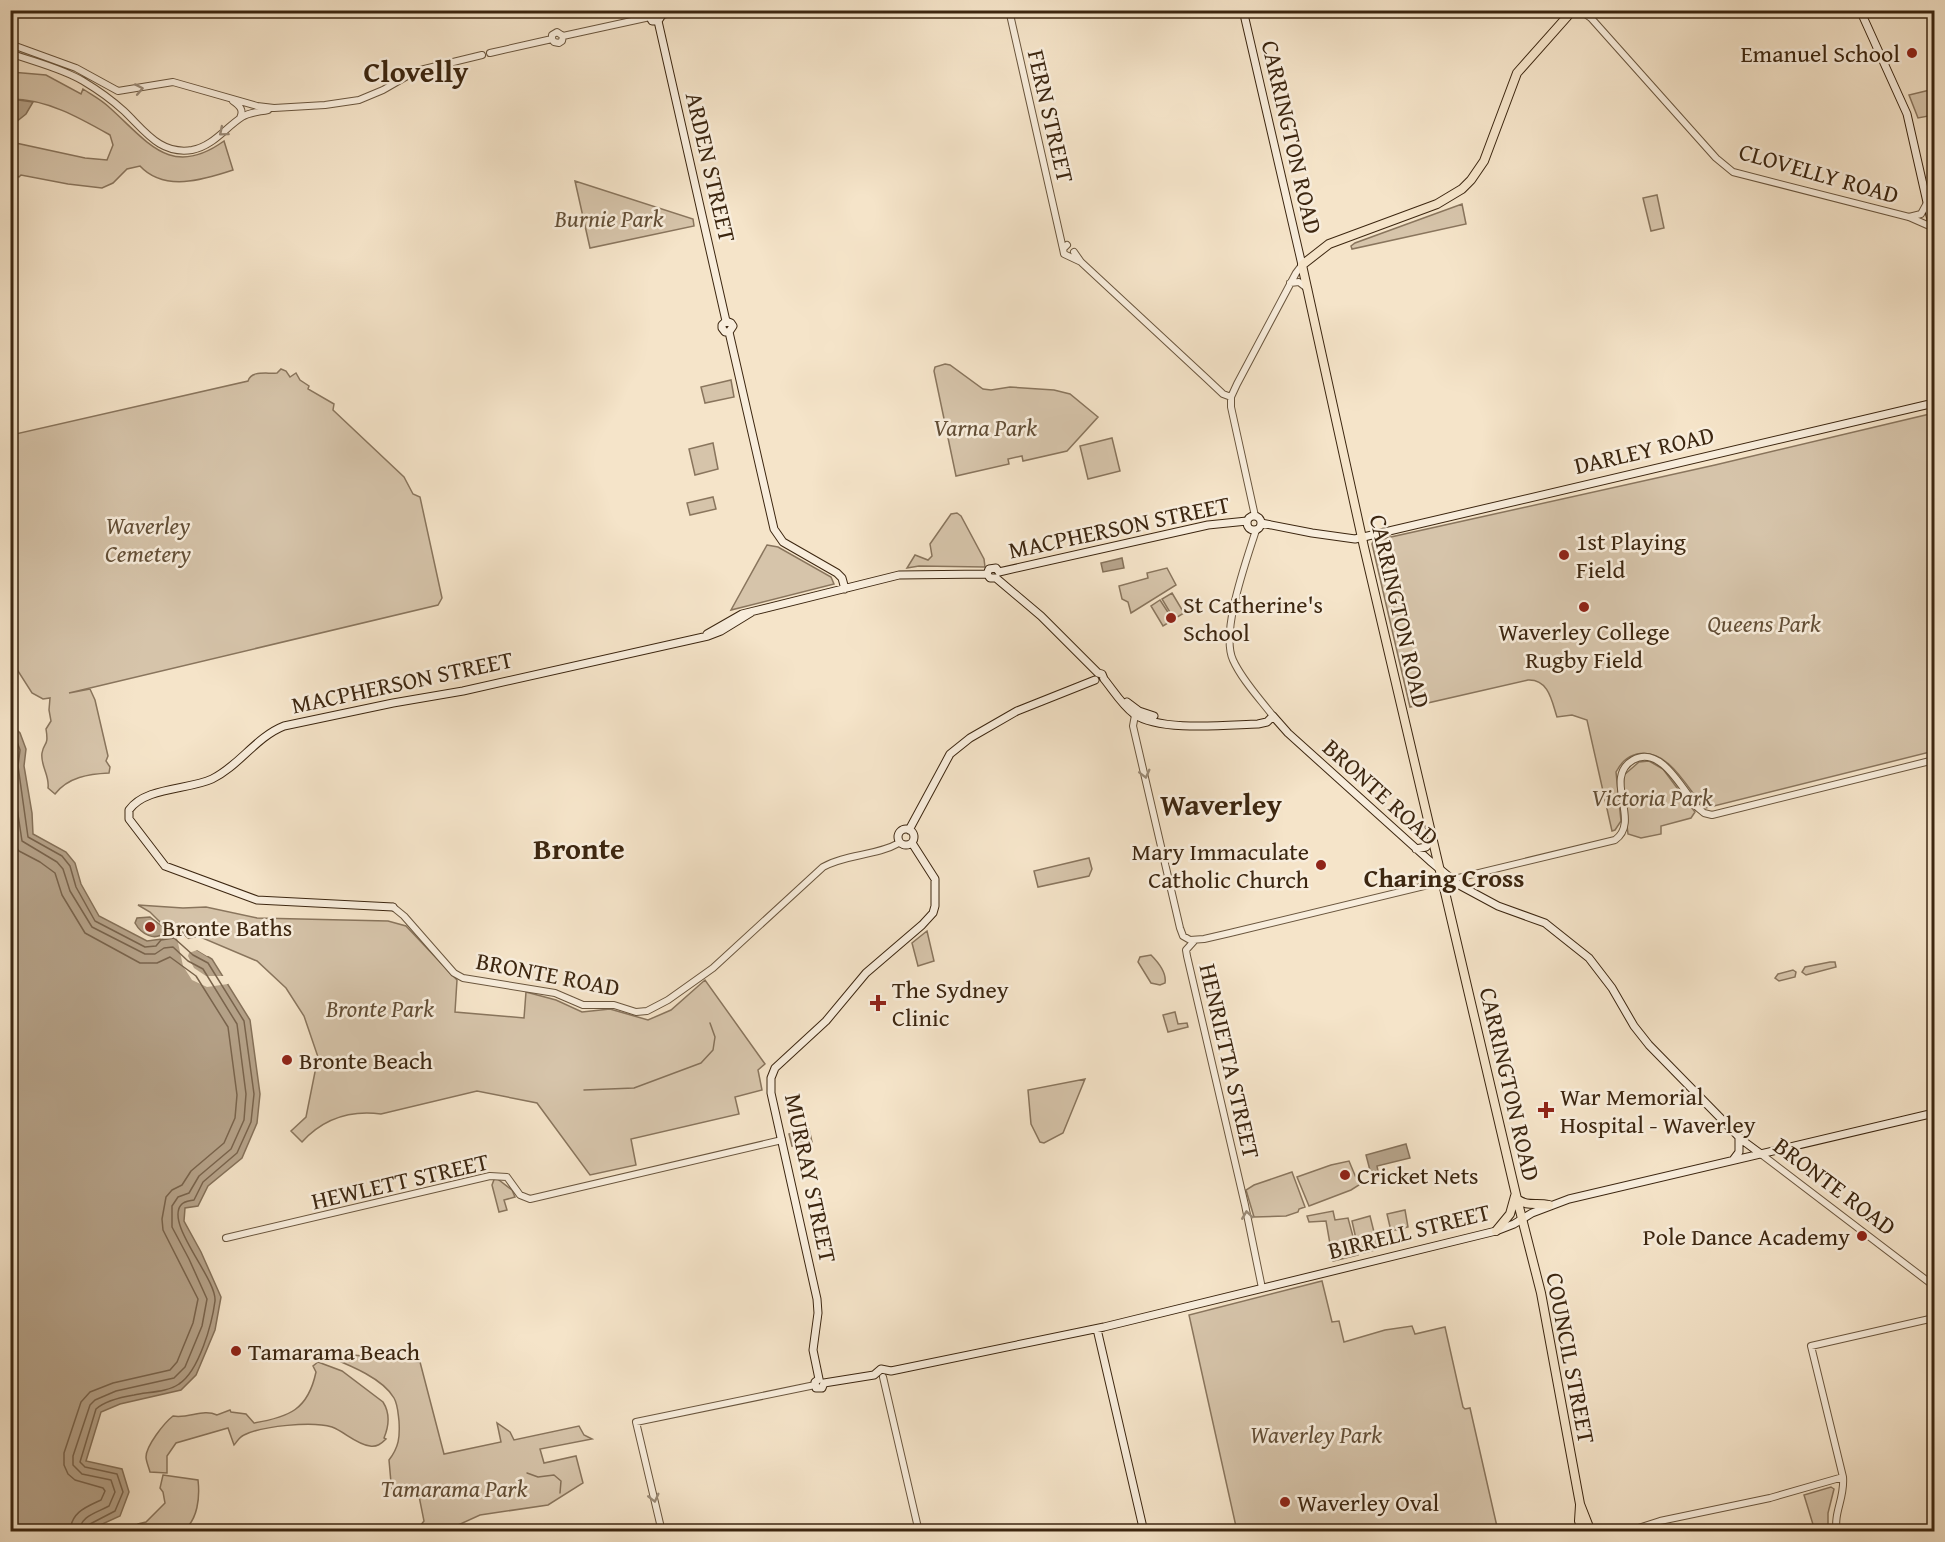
<svg xmlns="http://www.w3.org/2000/svg" width="1945" height="1542" font-family="'Gentium Book Plus',serif">
	<style>
		.green { fill: #d6c4aa; stroke: #89755d; stroke-width: 1.5 }
		.water { fill: #b6a38a; stroke: #857159; stroke-width: 1.5 }
		.pier { fill: #f5e4c9 }
		.lines { fill: none; stroke-linecap: round; stroke-linejoin: round }
		.shore { stroke: #79644d; stroke-width: 1.5 }
		.stream { stroke: #857159; stroke-width: 1.5 }
		.tertiary-casing { stroke: #6a563e; stroke-width: 8 }
		.secondary-casing { stroke: #3c2610; stroke-width: 9 }
		.primary-casing { stroke: #3c2610; stroke-width: 10 }
		.tertiary { stroke: #f8eddc; stroke-width: 6 }
		.secondary { stroke: #f8eddc; stroke-width: 7 }
		.primary { stroke: #f5e4c9; stroke-width: 8 }
		.oneway { stroke: #9a8a76 }
		.poi-dot { fill: #8f2418; stroke: #f8eddc; stroke-width: 2 }
		.labels { text-anchor: middle; dominant-baseline: central; stroke-width: 5; stroke-linejoin: round; paint-order: stroke }
		.poi-label { font-size: 24px; fill: #3c2610; stroke: #f8eddc; text-anchor: start }
		.street-label { font-size: 24px; fill: #3c2610; stroke: #f8eddc }
		.park-label { font-size: 24px; font-style: italic; fill: #624e36; stroke: #f8eddc }
		.neighbourhood-label { font-size: 26px; font-weight: bold; fill: #3c2610; stroke: #f8eddc }
		.district-label { font-size: 30px; font-weight: bold; fill: #3c2610; stroke: #f8eddc }
	</style>
	<rect width="100%" height="100%" fill="#f5e4c9"/>
	<filter id="stains"><feTurbulence type="fractalNoise" baseFrequency=".00333" numOctaves="4"/><feColorMatrix values="0 0 0 0 .2 0 0 0 0 .09 0 0 0 0 .02 0 0 0 .5 -.17"/></filter>
	<radialGradient id="worn" r=".72"><stop offset=".6" stop-color="#630" stop-opacity="0"/><stop offset="1" stop-color="#630" stop-opacity=".3"/></radialGradient>
	<!-- green -->
	<path class="green" d="M11,72L46,75L81,94L83,89C92,95 102,100 110,108C148,142 171,179 224,141L233,170C203,180 164,192 140,166L127,169L113,183L102,188L68,184L21,175L19,177L11,175V142L85,158L107,160L113,145L110,135C80,118 47,99 11,99V103Z
		M1934,89V115L1918,118L1909,95Z
		M575,181L693,219L694,226L590,248Z
		M1657,195L1664,228L1651,231L1643,198Z
		M1462,204L1466,224L1352,249L1351,246L1355,243Z
		M945,364L950,365L983,389L991,390L1010,387L1054,390L1070,394L1098,417L1067,451L1023,461L1022,456L1008,459L1009,464L956,476L934,371L935,367Z
		M281,369L286,371L290,377L296,373L300,380L309,386L308,389L334,404L333,410L404,477L413,494L420,497L442,598L438,605L69,693L90,689L95,700L108,756L106,761L110,767L109,773C89,774 68,777 55,794L48,788C50,776 40,765 42,753C44,741 49,747 46,729L51,721L49,710L50,698L43,699L32,693L11,660V435L248,381C251,370 267,374 277,373Z
		M731,380L734,397L705,403L701,387Z
		M1934,413V751L1706,808L1701,804C1685,784 1667,748 1637,754C1626,757 1621,763 1616,772L1621,821L1615,830L1612,831L1587,720L1572,715L1557,717C1552,702 1549,679 1528,680L1410,707L1372,544L1373,541L1715,465Z
		M1112,438L1120,471L1088,479L1080,446Z
		M713,443L718,469L695,475L689,449Z
		M713,497L716,509L690,515L687,503Z
		M957,513L961,516L984,559L985,567L919,566L907,568L915,555L928,560L932,556L930,544L951,514Z
		M767,545L778,547L831,577L834,584L731,610Z
		M1167,568L1176,585L1131,613L1128,602L1122,599L1119,586L1148,578L1147,573Z
		M1172,593L1184,613L1174,619L1162,599Z
		M1160,600L1173,620L1163,626L1151,606Z
		M1649,761L1663,769L1695,812L1691,818L1661,826V834L1641,838L1628,834L1623,791L1624,775L1639,762Z
		M1089,858L1092,869L1089,876L1038,887L1034,871Z
		M138,905L183,908L206,907L257,918L388,921L406,926L457,980L455,1012L524,1018L526,992L556,1000L582,1012L610,1009L648,1020L671,1010L705,980L765,1064L758,1070L762,1090L735,1097L739,1114L631,1139L636,1165L590,1175L537,1103L477,1091L381,1114C350,1110 323,1119 302,1142L291,1131L306,1117L318,1057L304,1016L286,988L257,961L198,936L187,939L181,930L173,929L167,924L163,925L150,912Z
		M927,931L934,961L918,966L912,943Z
		M1151,955C1158,962 1167,972 1165,983L1160,985L1151,983L1138,962L1140,957Z
		M1830,962H1835L1836,967L1806,975L1802,972L1805,967Z
		M1793,970L1796,972L1795,977L1779,981L1775,978L1778,974Z
		M1175,1012L1178,1024L1187,1023L1188,1027L1168,1032L1163,1015Z
		M1085,1079L1063,1133L1044,1143L1040,1142L1031,1124L1028,1090Z
		M809,1129L812,1142L792,1146L789,1134Z
		M1349,1161L1359,1185L1351,1190L1309,1206L1297,1177L1331,1165Z
		M1292,1172L1305,1207L1299,1209L1298,1212L1286,1216L1254,1217L1246,1190L1254,1185Z
		M495,1177L512,1190L515,1197L504,1200L507,1210L499,1212L492,1185Z
		M1405,1210L1408,1227L1391,1231L1387,1214Z
		M1333,1211L1335,1220L1348,1218L1358,1255L1333,1261L1326,1221L1309,1222L1307,1216Z
		M1370,1216L1377,1244H1374L1375,1250L1363,1253L1362,1247L1358,1248L1352,1221Z
		M1322,1281L1332,1322L1339,1321L1344,1342L1385,1330L1412,1326L1415,1334L1445,1327L1463,1407L1465,1409L1470,1408L1498,1531H1237L1189,1315Z
		M315,1351L420,1362L444,1454L501,1442L497,1423L510,1432L514,1440L579,1426L584,1435L592,1439L540,1449L544,1463L576,1456L583,1483L548,1505L480,1515L445,1531H421L420,1526L424,1521L419,1496L392,1494L389,1460C399,1447 400,1437 399,1421C398,1413 398,1405 394,1398C381,1375 338,1361 315,1351Z
		M318,1362L342,1371L383,1402C390,1413 389,1426 384,1438L386,1439C381,1444 377,1447 370,1446C356,1444 345,1432 332,1427C312,1421 262,1426 244,1435C239,1437 237,1442 234,1445L228,1428L176,1443L167,1456V1473L150,1472C149,1468 146,1461 146,1457C146,1446 164,1423 173,1416C189,1419 203,1408 217,1415L230,1410L231,1412L246,1414L254,1423C289,1417 308,1410 316,1372L313,1366Z
		M163,1475L198,1480C200,1497 198,1520 183,1531H135L138,1524L146,1522L165,1503L163,1492L160,1488Z
		M1831,1487L1834,1489L1828,1513V1531H1815L1804,1495Z"/>
	<!-- water -->
	<path class="water" d="M11,99L33,102L26,114L11,126Z
		M1122,558L1124,568L1103,572L1101,563Z
		M10,723L20,733L26,749L24,766L32,813L33,834L66,852L75,863L81,884L99,916L147,941L162,939L173,929L197,950L212,959L250,1020L260,1094L257,1123L242,1158L208,1186L198,1206L185,1208L184,1221L201,1252L221,1297L215,1330L196,1375L181,1390L120,1404L101,1412L86,1461L122,1469L129,1492L120,1516L87,1531H11Z
		M150,917L163,927L165,932C155,942 141,934 135,923L137,918Z
		M1406,1144L1410,1158L1377,1166L1379,1176L1372,1178L1366,1155Z"/>
	<!-- pier -->
	<path class="pier" d="M173,929H177L198,948L212,955L207,956L197,950L189,953L188,956L194,968L206,976H226L228,979V984L207,987L192,980L183,966L177,938Z"/>
	<g class="lines">
		<!-- shore -->
		<path class="shore" d="M10,731L15,736L20,750L18,766L28,837L62,856L70,866L76,887L95,921L145,947L156,946L161,940L174,938L193,955L208,963L244,1021L254,1094L251,1122L237,1153L203,1182L194,1200C190,1201 184,1201 181,1205C165,1224 217,1279 215,1301C212,1324 199,1371 179,1384C168,1392 148,1392 134,1395C122,1397 106,1400 96,1409L80,1462L85,1467L117,1474L123,1492L115,1511L90,1524L87,1532
			M10,746L11,768L22,841L57,862L63,869L70,891L92,927L145,954H155L164,948L173,947L188,961L203,969L237,1024L246,1094L244,1120L231,1149L199,1176L189,1193L178,1197L172,1206V1227L189,1259L207,1299L202,1326L185,1367L174,1378L116,1391L95,1400L90,1405L73,1456V1465L82,1474L111,1480L115,1492L109,1506C96,1513 80,1516 79,1532
			M10,835L13,844L19,851L40,862L55,873L62,895L85,933L140,963H157L170,957L196,976L228,1027L237,1095L235,1118L224,1143L191,1171L182,1185L172,1190L166,1197L162,1219L163,1230L198,1299L193,1323L177,1362L170,1370L113,1383L90,1392L81,1402L64,1453V1465L68,1474L75,1480L103,1488L105,1491L101,1500C86,1507 71,1512 70,1532"/>
		<!-- stream -->
		<path class="stream" d="M584,1090L634,1088L701,1063L713,1050L715,1037L710,1023
			M527,1473L538,1477L554,1475L561,1481L560,1493"/>
		<defs>
			<path id="tertiary" d="M1009,10L1063,249
				M1541,10L1584,13L1591,18L1716,158L1733,172L1909,217L1934,228
				M662,15L685,10
				M563,36L650,17
				M552,39V35L557,32L563,36
				M552,39L554,42L559,43L562,41L563,36
				M10,44L76,68L118,91L173,82L257,106L274,108L325,105L359,100L383,90L416,71L482,55
				M10,53C34,62 61,68 83,81C98,90 112,100 124,111C145,131 160,155 192,150C213,146 225,128 242,117C250,112 259,112 268,110
				M490,53L552,39
				M233,101C240,106 244,110 240,118
				M1909,217L1921,214L1927,203
				M1067,245L1063,249L1064,254L1081,262
				M1074,252L1081,262L1206,378L1223,394L1231,397
				M1290,283L1299,282L1308,289
				M1255,516L1231,407V397L1237,384L1296,273L1302,265
				M1256,530C1247,559 1220,632 1233,660C1242,680 1260,699 1273,716
				M1135,715L1133,726L1180,928L1183,936L1190,940L1204,939L1230,933L1615,840C1642,821 1602,778 1633,760C1661,744 1683,791 1698,808L1704,813L1712,815L1934,760
				M393,907L404,916L454,973L463,978L555,993L583,1005H614L636,1012L647,1011L668,1000L713,968L823,867C846,854 876,856 899,843
				M1195,940L1186,950L1187,956L1245,1205L1262,1288
				M1761,1154L1934,1286
				M226,1238L490,1176L507,1177L520,1195L530,1199L782,1140
				M883,1377L919,1532
				M662,1532L636,1422L815,1385
				M1626,1532L1660,1521L1770,1498L1843,1477
				M1837,1532C1833,1513 1845,1498 1843,1477L1811,1346L1934,1318"/>
			<path id="secondary" d="M653,10L650,17L652,21H658
				M1243,10L1302,265
				M1860,10L1907,114L1934,233
				M658,21L726,321
				M658,21L662,15L659,10
				M726,321L722,325V328L725,332H729
				M726,321L731,323L733,326L729,332
				M729,332L774,529L783,542L837,573L842,578L845,589
				M1247 523a7 7 0 1 1 14 0a7 7 0 1 1-14 0Z
				M1261,523L1312,533L1355,539L1934,403
				M999,572L1208,525L1247,521
				M987,574L990,578H996L1041,616L1098,673L1102,674L1104,679C1113,690 1122,705 1134,714C1160,732 1226,725 1258,724L1267,722L1273,716L1288,733L1430,861L1459,885L1498,906L1545,923L1589,958L1612,988L1634,1026L1649,1045L1742,1140L1761,1154
				M987,574L989,569L996,568L999,572
				M707,634L742,614L899,575L987,574
				M1127,702L1139,711L1154,716
				M898 837a8 8 0 1 1 16 0a8 8 0 1 1-16 0Z
				M909,830L950,754L970,738L1017,711L1095,680
				M1416,849L1426,847L1433,838
				M393,907L257,900L165,866L129,819V810C145,787 188,790 212,779C239,766 256,737 284,726L393,703L463,691L708,636L721,631L752,612
				M1733,1160L1739,1152V1138
				M1097,1329L1144,1532
				M819,1379L813,1350L818,1313L817,1299L771,1093V1078L775,1068L826,1021L866,973L922,925L933,913L935,906V879L912,843
				M819,1379L815,1382L816,1388H822L824,1383
				M824,1383L874,1375L881,1369L891,1371L1104,1327L1496,1231L1514,1224L1532,1213L1569,1199L1934,1113"/>
			<path id="primary" d="M1573,10L1517,73L1484,161L1471,180L1462,189L1437,204L1329,244L1302,265L1364,547L1517,1199L1541,1293L1580,1504L1591,1532
				M1517,1199C1527,1207 1537,1202 1549,1205
				M1496,1231L1510,1214L1515,1196
				M1580,1505L1579,1521L1583,1532"/>
		</defs>
		<!-- tertiary casing -->
		<use href="#tertiary" class="tertiary-casing"/>
		<!-- secondary casing -->
		<use href="#secondary" class="secondary-casing"/>
		<!-- primary casing -->
		<use href="#primary" class="primary-casing"/>
		<!-- tertiary -->
		<use href="#tertiary" class="tertiary"/>
		<!-- secondary -->
		<use href="#secondary" class="secondary"/>
		<!-- primary -->
		<use href="#primary" class="primary"/>
	</g>
	<!-- one-way arrows -->
	<defs><path id="oneway-chevron" d="M-2-3.5L2.5 0L-2 3.5" fill="none" stroke-width="1.6" stroke-linecap="round" stroke-linejoin="round" transform="scale(1.5)"/></defs>
	<g class="oneway">
		<use href="#oneway-chevron" transform="translate(139 89) rotate(-11)"/>
		<use href="#oneway-chevron" transform="translate(223 132) rotate(140)"/>
		<use href="#oneway-chevron" transform="translate(1145 774) rotate(76)"/>
		<use href="#oneway-chevron" transform="translate(1247 1215) rotate(-98)"/>
		<use href="#oneway-chevron" transform="translate(654 1498) rotate(76)"/>
	</g>
	<!-- markers -->
	<g class="poi-dot">
		<circle cx="1912" cy="53" r="6"/>
		<circle cx="1564" cy="555" r="6"/>
		<circle cx="1584" cy="607" r="6"/>
		<circle cx="1171" cy="618" r="6"/>
		<circle cx="1321" cy="865" r="6"/>
		<circle cx="150" cy="927" r="6"/>
		<path d="M875 994h6v6h6v6h-6v6h-6v-6h-6v-6h6z"/>
		<circle cx="287" cy="1060" r="6"/>
		<path d="M1543 1101h6v6h6v6h-6v6h-6v-6h-6v-6h6z"/>
		<circle cx="1345" cy="1175" r="6"/>
		<circle cx="1862" cy="1236" r="6"/>
		<circle cx="236" cy="1351" r="6"/>
		<circle cx="1285" cy="1502" r="6"/>
	</g>
	<g class="labels">
		<!-- poi labels -->
		<g class="poi-label">
			<text x="1900" y="53" text-anchor="end">Emanuel School</text>
			<text x="1576" y="541">1st Playing<tspan x="1576" dy="28">Field</tspan></text>
			<text x="1183" y="604">St Catherine's<tspan x="1183" dy="28">School</tspan></text>
			<text x="1584" y="631" text-anchor="middle">Waverley College<tspan x="1584" dy="28">Rugby Field</tspan></text>
			<text x="1309" y="851" text-anchor="end">Mary Immaculate<tspan x="1309" dy="28">Catholic Church</tspan></text>
			<text x="162" y="927">Bronte Baths</text>
			<text x="892" y="989">The Sydney<tspan x="892" dy="28">Clinic</tspan></text>
			<text x="299" y="1060">Bronte Beach</text>
			<text x="1560" y="1096">War Memorial<tspan x="1560" dy="28">Hospital - Waverley</tspan></text>
			<text x="1357" y="1175">Cricket Nets</text>
			<text x="1850" y="1236" text-anchor="end">Pole Dance Academy</text>
			<text x="248" y="1351">Tamarama Beach</text>
			<text x="1297" y="1502">Waverley Oval</text>
		</g>
		<!-- street labels -->
		<g class="street-label">
			<text transform="translate(1051 116) rotate(77)">FERN STREET</text>
			<text transform="translate(1292 137) rotate(77)">CARRINGTON ROAD</text>
			<text transform="translate(711 167) rotate(77)">ARDEN STREET</text>
			<text transform="translate(1819 173) rotate(16)">CLOVELLY ROAD</text>
			<text transform="translate(1644 450) rotate(-13)">DARLEY ROAD</text>
			<text transform="translate(1119 527) rotate(-12)">MACPHERSON STREET</text>
			<text transform="translate(1400 611) rotate(77)">CARRINGTON ROAD</text>
			<text transform="translate(402 682) rotate(-12)">MACPHERSON STREET</text>
			<text transform="translate(1381 792) rotate(42)">BRONTE ROAD</text>
			<text transform="translate(548 974) rotate(11)">BRONTE ROAD</text>
			<text transform="translate(1230 1061) rotate(77)">HENRIETTA STREET</text>
			<text transform="translate(1510 1084) rotate(77)">CARRINGTON ROAD</text>
			<text transform="translate(811 1178) rotate(78)">MURRAY STREET</text>
			<text transform="translate(400 1181) rotate(-13)">HEWLETT STREET</text>
			<text transform="translate(1835 1186) rotate(37)">BRONTE ROAD</text>
			<text transform="translate(1409 1231) rotate(-14)">BIRRELL STREET</text>
			<text transform="translate(1571 1358) rotate(79)">COUNCIL STREET</text>
		</g>
		<!-- park labels -->
		<g class="park-label">
			<text x="609" y="218">Burnie Park</text>
			<text x="985" y="427">Varna Park</text>
			<text x="148" y="525">Waverley<tspan x="148" dy="28">Cemetery</tspan></text>
			<text x="1764" y="623">Queens Park</text>
			<text x="1652" y="797">Victoria Park</text>
			<text x="380" y="1008">Bronte Park</text>
			<text x="1316" y="1434">Waverley Park</text>
			<text x="454" y="1488">Tamarama Park</text>
		</g>
		<!-- neighbourhood labels -->
		<g class="neighbourhood-label">
			<text x="1444" y="877">Charing Cross</text>
		</g>
		<!-- district labels -->
		<g class="district-label">
			<text x="416" y="71">Clovelly</text>
			<text x="1221" y="804">Waverley</text>
			<text x="579" y="848">Bronte</text>
		</g>
	</g>
	<!-- margin -->
	<rect width="1945" height="1542" fill="none" stroke="#f5e4c9" stroke-width="36"/>
	<rect x="12" y="12" width="1921" height="1518" fill="none" stroke="#3c2610" stroke-width="3"/>
	<rect x="18" y="18" width="1909" height="1506" fill="none" stroke="#3c2610" stroke-width="1.5"/>
	<rect width="100%" height="100%" filter="url(#stains)"/>
	<rect width="100%" height="100%" fill="url(#worn)"/>
</svg>
